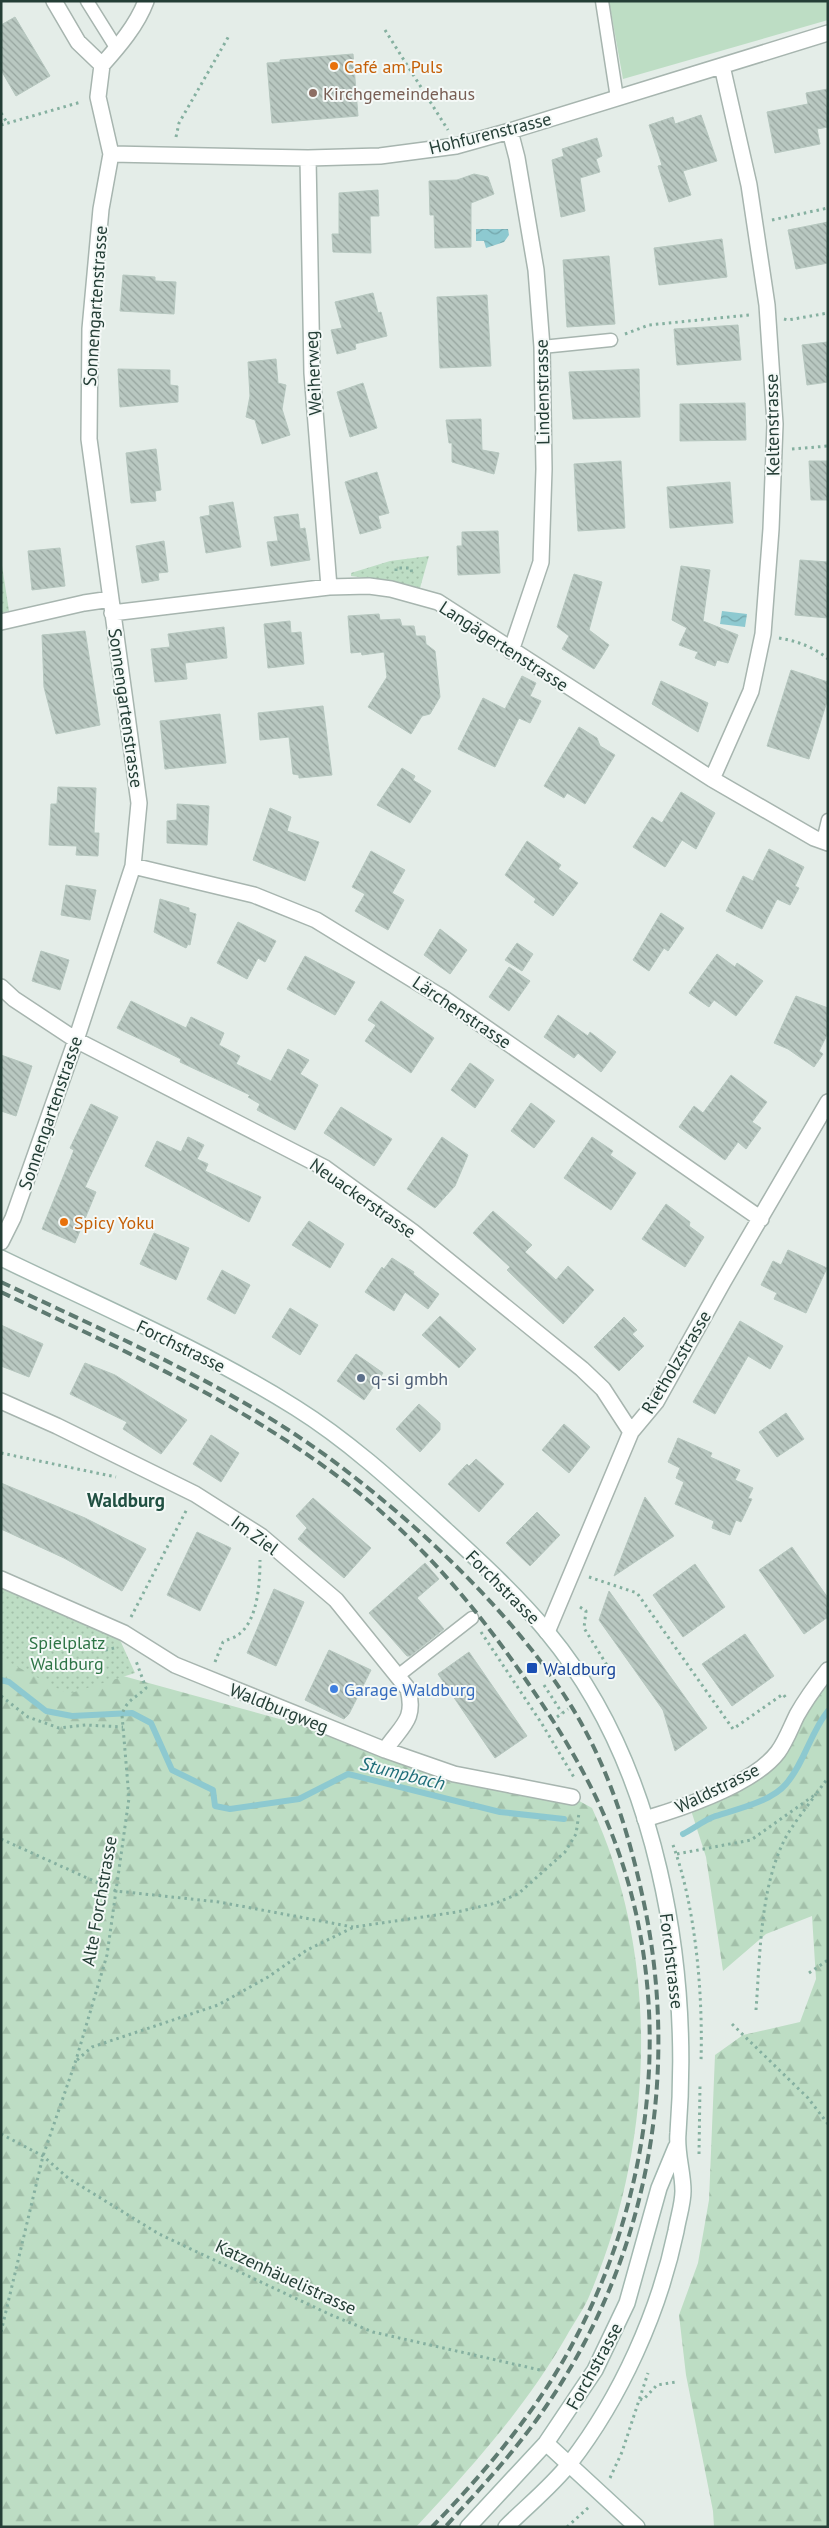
<svg xmlns="http://www.w3.org/2000/svg" width="829" height="2528" font-family="'PT Sans',sans-serif">
	<style>
		.green { fill: #bdddc4 }
		.forest { fill: url(#forest-firs) }
		.park { fill: url(#park-dots) }
		.water { fill: url(#water-waves) }
		.lines { fill: none; stroke-linecap: round; stroke-linejoin: round }
		.stream { stroke: #8dc9d0; stroke-width: 6 }
		.building { fill: url(#building-back-hatch); stroke: #b6c7bf }
		.lane-casing { stroke: #a7b5af; stroke-width: 15 }
		.street-casing { stroke: #a7b5af; stroke-width: 18 }
		.secondary-casing { stroke: #a2b8b0; stroke-width: 18 }
		.path { stroke: #85b0a0; stroke-width: 3; stroke-dasharray: 2.5 4; stroke-linecap: butt }
		.lane { stroke: #fff; stroke-width: 12 }
		.street { stroke: #fff; stroke-width: 15 }
		.secondary { stroke: #fff; stroke-width: 15 }
		.rail { stroke: #5e7a71; stroke-width: 4; stroke-dasharray: 10 5; stroke-linecap: butt }
		.food-dot { fill: #e8710a; stroke: #f4f9f7; stroke-width: 2 }
		.education-dot { fill: #8d6e63; stroke: #f4f9f7; stroke-width: 2 }
		.service-dot { fill: #5c6f8a; stroke: #f4f9f7; stroke-width: 2 }
		.transit-dot { fill: #1a4fb4; stroke: #f4f9f7; stroke-width: 2 }
		.shop-dot { fill: #3f7fe0; stroke: #f4f9f7; stroke-width: 2 }
		.labels { text-anchor: middle; dominant-baseline: central; stroke-width: 4; stroke-linejoin: round; paint-order: stroke }
		.food-label { font-size: 18px; fill: #c56008; stroke: #f4f9f7; text-anchor: start }
		.education-label { font-size: 18px; fill: #785e54; stroke: #f4f9f7; text-anchor: start }
		.street-label { font-size: 18px; fill: #243e36; stroke: #f4f9f7 }
		.service-label { font-size: 18px; fill: #4e5e75; stroke: #f4f9f7; text-anchor: start }
		.park-label { font-size: 18px; fill: #2e7446; stroke: #f4f9f7 }
		.transit-label { font-size: 18px; fill: #164399; stroke: #f4f9f7; text-anchor: start }
		.shop-label { font-size: 18px; fill: #366cbe; stroke: #f4f9f7; text-anchor: start }
		.neighbourhood-label { font-size: 19px; font-weight: bold; fill: #205042; stroke: #f4f9f7 }
		.water-label { font-size: 19px; font-style: italic; fill: #1f6e79; stroke: #f4f9f7 }
	</style>
	<defs>
		<pattern id="forest-firs" width="22" height="20" patternUnits="userSpaceOnUse" patternTransform="scale(1.25)"><rect width="22" height="20" fill="#bdddc4"/><path d="M5 1l3.5 6h-7zM16 11l3.5 6h-7z" fill="#a2bfa9"/></pattern>
		<pattern id="park-dots" width="8" height="8" patternUnits="userSpaceOnUse" patternTransform="scale(1.25)"><rect width="8" height="8" fill="#bdddc4"/><path d="M2 2h.1M6 6h.1" fill="none" stroke="#a2bfa9" stroke-width="1.8" stroke-linecap="round"/></pattern>
		<pattern id="water-waves" width="16" height="10" patternUnits="userSpaceOnUse" patternTransform="scale(1.25)"><rect width="16" height="10" fill="#8dc9d0"/><path d="M0 5q4-4 8 0t8 0" fill="none" stroke="#73a5aa"/></pattern>
		<pattern id="building-back-hatch" width="6" height="6" patternUnits="userSpaceOnUse" patternTransform="scale(1.25)"><rect width="6" height="6" fill="#b9c8c1"/><path d="M-1 5l2 2M0 0l6 6M5-1l2 2" fill="none" stroke="#96a49e"/></pattern>
	</defs>
	<rect width="100%" height="100%" fill="#e4ede8"/>
	<!-- green -->
	<path class="green" d="M609,1H828V20L623,79Z"/>
	<!-- forest -->
	<path class="forest" d="M1,1631L54,1657L356,1740L454,1774L572,1797L592,1808C662,1959 654,2148 588,2299C582,2312 573,2324 566,2337C525,2408 472,2467 416,2527H1Z
		M828,1670V2527H714L713,2511L686,2375L679,2315L698,2263L709,2200L715,2055L743,2035L800,2022L816,1979L812,1916L766,1934L723,1971L706,1857L689,1804L764,1766Z"/>
	<!-- park -->
	<path class="park" d="M429,556L420,588L389,581L351,576V573L390,561Z
		M1,559L9,611L1,613Z
		M1,1588L78,1617L120,1640L135,1673L68,1694L1,1658Z"/>
	<!-- water -->
	<path class="water" d="M476,229H508L509,235L504,242L486,248L484,241H476Z
		M722,611L747,614L745,627L720,624Z"/>
	<g class="lines">
		<!-- stream -->
		<path class="stream" d="M1,1680L9,1682L46,1711L72,1716L132,1713L151,1723L172,1770L213,1790L215,1806L230,1809L299,1799L348,1774L500,1812L564,1819
			M683,1834C693,1829 703,1821 713,1817C734,1810 771,1802 786,1784C805,1762 810,1733 828,1711"/>
	</g>
	<!-- building -->
	<path class="building" d="M15,17L50,76L16,96L1,70V25Z
		M353,54L358,116L272,123L267,63L280,62V60Z
		M828,89V127L817,129L820,144L775,153L767,112L808,104L806,93Z
		M701,115L717,161L683,171L691,195L669,202L658,166L662,165L649,125L673,117L675,124Z
		M597,138L602,156L596,159L600,172L580,178L585,211L561,217L552,160L564,156L562,149Z
		M474,174L488,177L494,194L471,203V247L435,248L434,215H430L429,181L457,180Z
		M378,190L379,216H370L371,253L333,252L332,234H339V193Z
		M828,222V263L796,269L788,230Z
		M722,239L727,277L659,285L654,248Z
		M609,256L615,324L567,327L563,260Z
		M123,275L155,277V281L176,282L174,314L120,311Z
		M373,293L378,313L381,312L387,336L355,344L356,349L337,354L331,330L342,328L335,302Z
		M487,295L491,366L440,368L437,297Z
		M738,325L741,360L677,365L674,329Z
		M828,342V382L807,385L802,345Z
		M276,359L278,383L286,385L282,409L290,435L262,444L255,420L246,417L250,396L248,362Z
		M118,369L170,370V385L178,386V402L120,407Z
		M639,369L640,417L573,419L569,372Z
		M363,383L377,428L350,437L337,392Z
		M745,403L746,440L680,441V404Z
		M481,419L482,450L499,453L494,474L452,462V443H449L446,420Z
		M156,449L161,490L155,491L156,501L131,503L126,453Z
		M621,461L625,528L578,531L574,464Z
		M809,461H828V500H811Z
		M377,472L389,513L378,516L381,528L360,534L345,482Z
		M730,482L733,523L670,528L667,487Z
		M233,502L241,547L206,553L200,517L210,515L209,506Z
		M298,514L300,529L305,528L310,560L271,566L267,542L278,541L274,517Z
		M498,531L500,573L458,575L457,546H462V532Z
		M164,541L168,572L158,573L159,580L142,583L136,546Z
		M60,548L65,586L32,590L28,551Z
		M800,560L828,562V618L795,615Z
		M681,566L710,570L703,621L738,635L728,663L717,660L715,666L695,658L698,652L679,645L687,628L672,620Z
		M574,574L602,582L589,630L609,645L594,669L562,649L569,636L557,627Z
		M379,614L380,620L400,619L402,626H414L416,636H425L426,644L435,651L440,697L430,714L422,716L411,734L368,707L387,677L384,652L362,655L361,652L351,653L348,616Z
		M290,621L291,633L301,632L304,664L268,668L264,624Z
		M224,627L227,658L185,663L187,679L155,682L151,649L170,647L168,634Z
		M85,631L100,725L56,734L44,687L42,635Z
		M791,670L828,682V698L809,759L767,746Z
		M522,676L536,683L530,696L541,701L530,723L519,718L495,767L458,749L483,698L505,709Z
		M661,681L708,703L698,732L652,704Z
		M323,706L332,775L299,778V775L293,774L289,737L260,740L258,713Z
		M220,714L226,763L165,769L160,721Z
		M579,727L597,738L600,746L615,755L585,804L567,793L564,798L544,786Z
		M402,768L415,776L413,780L431,791L410,823L377,805Z
		M58,787L96,788L94,833H99L98,856L76,855L77,846L49,845L51,804H57Z
		M681,792L715,813L696,849L682,840L665,867L633,847L652,817L662,823Z
		M177,804L209,806L207,845L167,843V821L177,820Z
		M270,808L291,817L287,831L319,842L305,881L253,860Z
		M527,841L561,865L558,869L578,883L553,916L534,902L536,899L505,875Z
		M769,849L804,867L795,886L799,888L790,905L777,899L762,929L726,911L743,876L753,881Z
		M371,851L405,870L392,893L404,900L388,930L355,911L365,894L352,887Z
		M66,885L96,890L90,920L61,915Z
		M160,899L189,908V912L196,914L190,945L188,944L186,948L154,932Z
		M661,913L684,928L668,951L664,948L649,971L633,960Z
		M238,922L276,941L265,962L258,958L247,979L217,963Z
		M440,929L467,950L450,974L424,955Z
		M517,943L533,954L522,971L505,960Z
		M41,951L69,960L60,990L32,981Z
		M717,954L735,967L737,963L763,981L736,1016L714,1000L709,1007L689,993Z
		M305,956L355,982L335,1015L287,989Z
		M509,967L530,981L509,1011L489,997Z
		M796,996L828,1008V1033L819,1051L823,1054L814,1067L788,1049L774,1043Z
		M131,1001L186,1028L191,1017L224,1033L219,1045L240,1056L236,1064L271,1081L288,1049L309,1060L300,1074L318,1085L295,1130L257,1110L260,1104L248,1097L250,1095L180,1062L181,1059L117,1028Z
		M381,1001L434,1038L411,1073L365,1041L376,1025L368,1020Z
		M558,1015L588,1036L590,1032L616,1052L601,1072L578,1053L574,1058L544,1037Z
		M1,1055L32,1066L16,1116L1,1111Z
		M470,1063L494,1080L475,1108L451,1090Z
		M731,1075L767,1102L752,1122L761,1128L746,1149L738,1142L725,1160L679,1127L694,1106L703,1113Z
		M531,1103L555,1121L534,1148L511,1131Z
		M91,1104L118,1117L85,1187L96,1192L75,1243L42,1229L74,1150L70,1148Z
		M341,1107L392,1139L374,1166L324,1133Z
		M188,1137L204,1145L197,1159L208,1164L205,1171L261,1197L249,1222L145,1166L157,1141L181,1152Z
		M442,1137L468,1155L455,1186L435,1208L407,1189Z
		M592,1137L613,1151L610,1155L636,1173L611,1210L564,1178Z
		M666,1204L690,1222L689,1226L704,1237L685,1267L642,1239Z
		M493,1211L532,1245L525,1252L556,1280L568,1266L594,1290L563,1324L507,1270L510,1267L473,1233Z
		M309,1221L344,1244L330,1268L292,1245Z
		M154,1233L189,1248L176,1280L140,1264Z
		M788,1250L827,1268L806,1313L774,1299L777,1293L761,1285L773,1261L781,1265Z
		M392,1258L414,1272L413,1274L439,1294L428,1309L405,1292L394,1311L365,1292L382,1267L384,1269Z
		M222,1270L250,1285L235,1314L207,1299Z
		M290,1308L318,1325L300,1355L272,1337Z
		M440,1316L476,1349L459,1368L422,1335Z
		M624,1317L637,1330L632,1334L644,1346L619,1371L594,1347Z
		M740,1321L783,1346L770,1369L748,1356L715,1414L693,1402Z
		M1,1325L43,1344L29,1377L1,1366Z
		M356,1354L383,1373L364,1400L337,1381Z
		M85,1363L115,1375L187,1420L161,1454L123,1429L127,1422L70,1394Z
		M419,1404L440,1423V1430L420,1452L396,1429Z
		M786,1413L804,1439L777,1457L759,1432Z
		M564,1424L590,1447L569,1473L542,1450Z
		M211,1435L239,1453L221,1482L193,1464Z
		M678,1438L712,1453L710,1457L740,1470L735,1480L753,1488L748,1498L752,1499L741,1522L736,1520L730,1535L712,1528L714,1521L675,1504L684,1482L676,1478L680,1468L668,1462Z
		M476,1459L504,1484L479,1512L448,1484L467,1464L469,1466Z
		M1,1483L85,1518L146,1549L122,1591L64,1558L1,1529Z
		M645,1497L674,1536L614,1576Z
		M313,1498L371,1548L344,1578L298,1539L307,1528L296,1516Z
		M537,1512L560,1535L530,1566L506,1543Z
		M197,1532L231,1548L200,1611L167,1595Z
		M792,1547L828,1598V1617L804,1634L759,1570Z
		M425,1563L439,1579L417,1598L444,1629L410,1656H407L369,1613Z
		M695,1564L725,1607L683,1637L653,1595Z
		M274,1589L304,1602L276,1666L247,1653Z
		M609,1591L707,1728L675,1751L663,1710L599,1620Z
		M745,1634L774,1676L732,1706L702,1664Z
		M329,1650L371,1670L349,1714L344,1719L305,1700Z
		M469,1652L527,1736L495,1758L438,1674Z"/>
	<g class="lines">
		<defs>
			<path id="lane" d="M87,1L117,49
				M602,1L617,98
				M542,347L611,340
				M823,841L828,820
				M399,1675L472,1618"/>
			<path id="street" d="M54,1L78,42L102,65
				M102,65C119,46 137,25 146,1
				M510,131L517,158L536,270L542,347L544,469L541,562L511,651
				M111,154L308,158L380,156L456,146L510,131L828,33
				M308,158L312,373L329,587
				M112,613L329,587L369,586L391,589L438,602L712,779L814,838L828,843
				M1,622L84,603L111,599
				M712,779L751,691L763,634L771,529L775,424L767,305L749,185L722,66
				M133,866L254,895L316,920L443,998L761,1219
				M1,987L14,999L76,1040L325,1168L413,1232L582,1369L603,1389L631,1432
				M1,1242L13,1218L76,1040L133,866L139,803L89,439L90,329L101,209L111,154L98,97L102,65
				M1,1401L57,1426L195,1494L261,1536L336,1600L408,1689C416,1720 402,1725 385,1750
				M1,1579L124,1633L175,1665L385,1750L454,1774L572,1797
				M547,1632L631,1432L656,1402L723,1282L828,1102
				M645,1819C682,1808 754,1784 778,1752C786,1741 791,1727 797,1715C806,1699 817,1684 828,1670"/>
			<path id="secondary" d="M1,1258C100,1306 202,1349 296,1408C347,1440 392,1481 437,1522C475,1557 515,1593 548,1633C658,1766 691,1965 678,2133C676,2153 683,2171 683,2191C683,2204 678,2218 676,2231C659,2312 621,2397 570,2463C552,2486 527,2506 506,2527
				M546,2443L637,2527
				M468,2527L546,2443L595,2370L627,2303L659,2188L676,2147"/>
		</defs>
		<!-- lane casing -->
		<use href="#lane" class="lane-casing"/>
		<!-- street casing -->
		<use href="#street" class="street-casing"/>
		<!-- secondary casing -->
		<use href="#secondary" class="secondary-casing"/>
		<!-- path -->
		<path class="path" d="M385,30L448,130
			M1,113L8,124
			M1,125L81,102
			M176,137L179,123L230,34
			M772,220L828,208
			M784,319L788,320L828,313
			M625,334L649,325L749,315
			M792,449L828,446
			M396,571V568H411L412,575
			M779,638C797,641 814,647 828,659
			M1,1453L116,1477
			M589,1577L637,1593L733,1729L783,1694L786,1698
			M580,1607L586,1611L584,1628L613,1675
			M131,1617L187,1509
			M481,1632L542,1724L575,1779
			M89,1639L106,1650L114,1648
			M215,1662L223,1642C228,1639 234,1638 238,1635C258,1621 260,1582 260,1560
			M544,1685L562,1713
			M1,1696L28,1717L59,1728L86,1725L123,1727
			M557,1717L568,1709
			M1,1839L116,1891L219,1902L353,1927
			M673,1845C696,1908 703,1995 701,2061
			M677,1854L751,1840L816,1794L828,1778
			M809,1973L828,1960
			M756,2010C760,1957 760,1893 782,1845C790,1827 805,1810 816,1794
			M732,2024L808,2098L828,2124
			M77,2060L92,2047L218,2005L268,1977L307,1950L354,1927L457,1912L496,1903L518,1894L565,1852L576,1834L579,1813
			M1,2134L43,2156L68,2178L159,2234L331,2315L373,2332L540,2370
			M699,2154L700,2085
			M1,2332L43,2156L76,2060L107,1955L129,1798L122,1715C126,1700 136,1698 146,1688L136,1661
			M640,2399L643,2400L657,2385L676,2382
			M610,2478L622,2452L648,2373
			M567,2527L589,2507"/>
		<!-- lane -->
		<use href="#lane" class="lane"/>
		<!-- street -->
		<use href="#street" class="street"/>
		<!-- secondary -->
		<use href="#secondary" class="secondary"/>
		<!-- rail -->
		<path class="rail" d="M1,1282C121,1339 244,1391 349,1473C427,1533 516,1618 568,1701C609,1765 631,1839 646,1913C679,2083 646,2258 549,2402C519,2447 482,2487 445,2527
			M1,1292C128,1353 255,1408 364,1497C429,1551 481,1614 528,1683C563,1734 595,1787 616,1845C675,2006 654,2193 573,2343C537,2411 486,2471 432,2527"/>
	</g>
	<!-- markers -->
	<g class="food-dot">
		<circle cx="334" cy="66" r="5"/>
		<circle cx="64" cy="1222" r="5"/>
	</g>
	<circle class="education-dot" cx="313" cy="93" r="5"/>
	<circle class="service-dot" cx="361" cy="1378" r="5"/>
	<rect class="transit-dot" x="526" y="1662" width="12" height="12" rx="2.5"/>
	<circle class="shop-dot" cx="334" cy="1689" r="5"/>
	<g class="labels">
		<!-- food labels -->
		<g class="food-label">
			<text x="344" y="66">Café am Puls</text>
			<text x="74" y="1222">Spicy Yoku</text>
		</g>
		<!-- education labels -->
		<g class="education-label">
			<text x="323" y="93">Kirchgemeindehaus</text>
		</g>
		<!-- street labels -->
		<g class="street-label">
			<text transform="translate(490 133) rotate(-14)">Hohfurenstrasse</text>
			<text transform="translate(95 306) rotate(-86)">Sonnengartenstrasse</text>
			<text transform="translate(313 373) rotate(-93)">Weiherweg</text>
			<text transform="translate(542 392) rotate(-91)">Lindenstrasse</text>
			<text transform="translate(772 425) rotate(-91)">Keltenstrasse</text>
			<text transform="translate(504 646) rotate(33)">Langägertenstrasse</text>
			<text transform="translate(126 708) rotate(82)">Sonnengartenstrasse</text>
			<text transform="translate(462 1012) rotate(34)">Lärchenstrasse</text>
			<text transform="translate(50 1113) rotate(-71)">Sonnengartenstrasse</text>
			<text transform="translate(363 1198) rotate(35)">Neuackerstrasse</text>
			<text transform="translate(181 1346) rotate(26)">Forchstrasse</text>
			<text transform="translate(676 1362) rotate(-59)">Rietholzstrasse</text>
			<text transform="translate(255 1535) rotate(36)">Im Ziel</text>
			<text transform="translate(503 1587) rotate(45)">Forchstrasse</text>
			<text transform="translate(279 1708) rotate(22)">Waldburgweg</text>
			<text transform="translate(717 1788) rotate(-26)">Waldstrasse</text>
			<text transform="translate(99 1901) rotate(-80)">Alte Forchstrasse</text>
			<text transform="translate(672 1961) rotate(83)">Forchstrasse</text>
			<text transform="translate(286 2277) rotate(25)">Katzenhäuelistrasse</text>
			<text transform="translate(594 2366) rotate(-61)">Forchstrasse</text>
		</g>
		<!-- service labels -->
		<g class="service-label">
			<text x="371" y="1378">q-si gmbh</text>
		</g>
		<!-- park labels -->
		<g class="park-label">
			<text x="67" y="1642">Spielplatz<tspan x="67" dy="21">Waldburg</tspan></text>
		</g>
		<!-- transit labels -->
		<g class="transit-label">
			<text x="543" y="1668">Waldburg</text>
		</g>
		<!-- shop labels -->
		<g class="shop-label">
			<text x="344" y="1689">Garage Waldburg</text>
		</g>
		<!-- neighbourhood labels -->
		<g class="neighbourhood-label">
			<text x="126" y="1500">Waldburg</text>
		</g>
		<!-- water labels -->
		<g class="water-label">
			<text transform="translate(403 1773) rotate(14)">Stumpbach</text>
		</g>
	</g>
	<!-- border -->
	<rect width="829" height="2528" fill="none" stroke="#243e36" stroke-width="5"/>
</svg>
